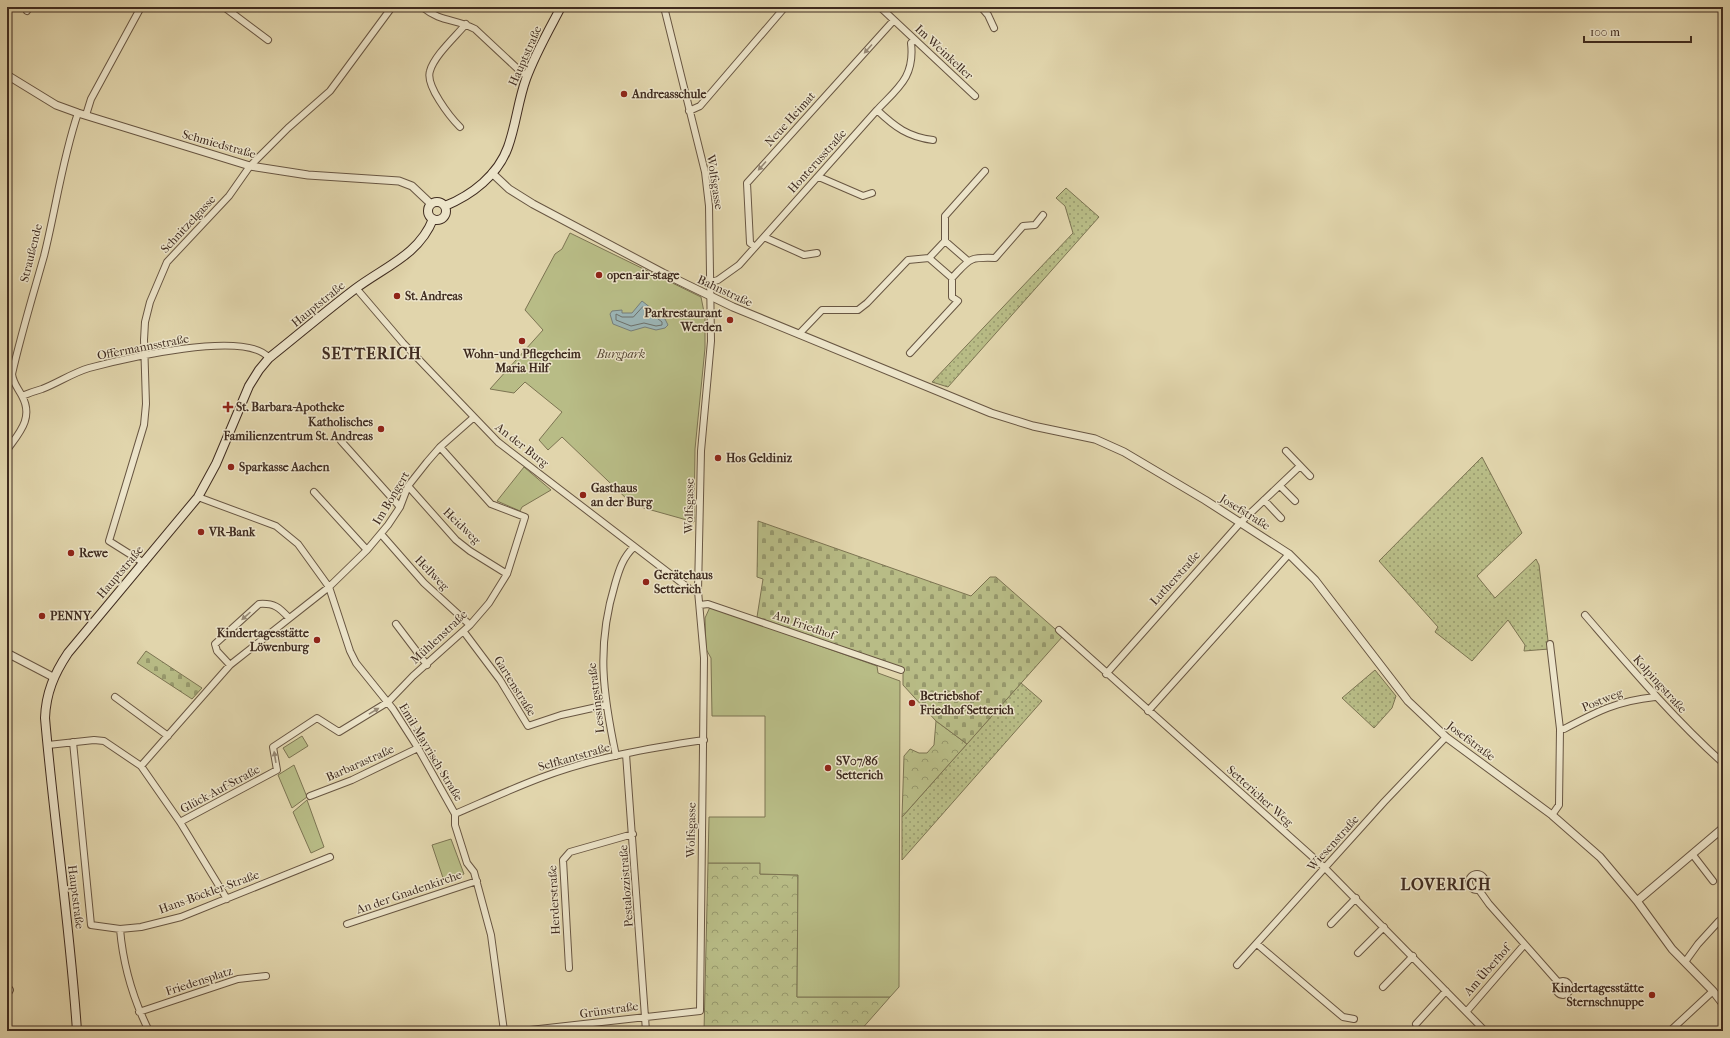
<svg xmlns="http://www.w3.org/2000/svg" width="1730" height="1038" font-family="'IM FELL French Canon',serif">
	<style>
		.grass { fill: url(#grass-dots); stroke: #7c7452 }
		.forest { fill: url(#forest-crowns); stroke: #7c7452 }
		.cemetery { fill: url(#cemetery-stones); stroke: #7c7452 }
		.green { fill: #b8bc86; stroke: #7c7452 }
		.water { fill: #9bb5b6; stroke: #767e7a }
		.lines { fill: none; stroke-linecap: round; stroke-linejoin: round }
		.shore { stroke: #6d706a; stroke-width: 1 }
		.minor-casing { stroke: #685642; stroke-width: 8 }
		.tertiary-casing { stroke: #685642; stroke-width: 9 }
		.secondary-casing { stroke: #3f2b1f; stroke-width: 10 }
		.minor { stroke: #ece4c9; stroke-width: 6 }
		.tertiary { stroke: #ece4c9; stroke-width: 7 }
		.secondary { stroke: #ece4c9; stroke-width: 8 }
		.oneway { fill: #968874 }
		.poi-dot { fill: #8f2418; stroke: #ece4c9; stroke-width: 1.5 }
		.labels { text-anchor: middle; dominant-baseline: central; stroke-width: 3; stroke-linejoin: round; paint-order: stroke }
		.street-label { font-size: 12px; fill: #3f2b1f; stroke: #ece4c9 }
		.poi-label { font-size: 12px; font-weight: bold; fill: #3f2b1f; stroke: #ece4c9; text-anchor: start }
		.park-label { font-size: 12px; font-style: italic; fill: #574834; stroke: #ece4c9 }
		.district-label { font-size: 16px; font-weight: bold; letter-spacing: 1px; fill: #3f2b1f; stroke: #ece4c9 }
	</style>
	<defs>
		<pattern id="grass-dots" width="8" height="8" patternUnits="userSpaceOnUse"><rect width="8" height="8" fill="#b8bc86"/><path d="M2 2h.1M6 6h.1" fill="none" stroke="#97996d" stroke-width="1.8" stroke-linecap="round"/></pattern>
		<pattern id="forest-crowns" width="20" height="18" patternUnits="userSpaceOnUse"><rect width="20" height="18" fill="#b8bc86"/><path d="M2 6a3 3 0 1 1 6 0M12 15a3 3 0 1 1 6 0" fill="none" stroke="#97996d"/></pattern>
		<pattern id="cemetery-stones" width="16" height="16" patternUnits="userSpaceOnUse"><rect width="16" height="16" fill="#b8bc86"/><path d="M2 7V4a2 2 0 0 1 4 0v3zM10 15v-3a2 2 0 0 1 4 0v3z" fill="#97996d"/></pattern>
	</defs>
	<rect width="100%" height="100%" fill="#e1d5ac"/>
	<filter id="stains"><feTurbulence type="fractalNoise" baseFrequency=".005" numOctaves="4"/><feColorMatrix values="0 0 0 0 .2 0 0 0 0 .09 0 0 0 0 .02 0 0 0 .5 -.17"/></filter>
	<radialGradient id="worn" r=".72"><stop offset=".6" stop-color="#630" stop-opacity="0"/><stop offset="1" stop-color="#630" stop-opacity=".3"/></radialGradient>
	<!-- grass -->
	<path class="grass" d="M1066,188L1099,217L948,387L932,382L1073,233L1065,206L1056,198Z
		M1482,457L1522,533L1477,576L1495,598L1536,559L1539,565L1549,649L1524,651L1525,645L1508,620L1472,661L1435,632L1438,627L1379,561Z
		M1375,670L1396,696L1392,708L1374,728L1342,698Z
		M1021,683L1042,701L902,860V817Z"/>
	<!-- forest -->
	<path class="forest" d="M936,721L967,744L902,817L904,756L910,749L919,753H927L934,745Z
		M708,863H761L760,874L798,875L797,997H890L860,1031H704Z"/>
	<!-- cemetery -->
	<path class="cemetery" d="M758,521L971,596L990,577H996L1063,636L967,744L936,721L903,685V668L757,617L763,579L757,577Z
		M146,651L202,688L192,699L137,663Z"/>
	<!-- green -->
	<path class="green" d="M570,233L701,297L705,317V348L695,449L694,522L644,508L629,501L562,437L548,450L539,440L562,412L525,382L514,393L490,389L543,330L525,310L555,254L562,249Z
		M524,467L551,490L522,507L520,511L497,501Z
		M710,607L877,666L878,673L900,681L899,987L890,997H797L798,875L760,874V863H708L709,817H765V716H712L711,658L706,649L705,618Z
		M302,736L308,746L289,758L283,748Z
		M294,765L307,797L292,808L278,775Z
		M307,800L324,847L311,853L293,812Z
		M451,839L464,874L444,881L432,845Z"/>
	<!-- water -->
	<path class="water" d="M642,301L665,319L668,325L665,328L656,330L645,327L631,331L613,324L610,314L612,311L622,310V313H632Z"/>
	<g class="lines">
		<!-- shore -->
		<path class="shore" d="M643,307L662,322V325L656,326L644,323L631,326L616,320V314L622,317H633Z"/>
		<defs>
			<path id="minor" d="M224,7L268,40
				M422,7C442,23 455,18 475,29L520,71L527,76
				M880,7L975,96
				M981,7L988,15L994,28
				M27,11L29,7
				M877,110C895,127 908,137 933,140
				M689,111L700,106L785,7
				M86,115L91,99L141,7
				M460,127C450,117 425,85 430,71C434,56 455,37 466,24
				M819,177L863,196L872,193
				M764,237L804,255L817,253
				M945,241L968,261
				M755,247L750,243L747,183L894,20
				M929,258L952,278
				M711,282L718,280L739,265L877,110C898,88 915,77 911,43L915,40
				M356,288L403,343L498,442L691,590L698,591
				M799,334L822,310H858L867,303L908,260L929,258L945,241V216L985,171
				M910,353L958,301L952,297V278C970,259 968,257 995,258L1023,226L1035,225L1043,215
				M22,396C29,393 35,391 42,389C58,383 72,373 89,368C123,359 246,329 269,358
				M341,441L400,507
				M7,450C19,433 34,418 22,396C18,388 13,383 12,374C21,334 33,295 44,256C56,208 62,160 78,113
				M1286,451L1310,476
				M408,486L456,540L470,551L507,574
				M1280,486L1295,501
				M314,492L367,550
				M198,497L276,526L298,544L329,587L350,651L356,663L393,709L418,748L455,814V825L467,863L474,872L491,935L504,1031
				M1264,500L1281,518
				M381,534L424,583L470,625
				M144,563L109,541L144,425L146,404L144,340L145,322L150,302L167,262L229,196L250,166L288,128L330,91L392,7
				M700,605L708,604L901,670
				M1585,615C1630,667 1673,718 1723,763
				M396,624L427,665
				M1059,630L1325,868L1485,1031
				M464,632L500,680L528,726L561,715L606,705
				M1550,644L1560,729L1559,805L1552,815
				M230,665L217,651L215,644L259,604C274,603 279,607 289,618
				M1106,674L1240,523L1300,466
				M115,697L168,736
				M1148,711L1289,554
				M1560,729H1564C1598,711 1617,701 1655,697
				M73,742L91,925L120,929L141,927L181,917L330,857
				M48,745L94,740L104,741L141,766L180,822L227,899
				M626,754L646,1031
				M616,756C603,694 596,647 615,584C619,570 623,557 634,547
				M141,766L230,665L329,587L367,550L388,525L400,507L408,486L427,462L440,447L473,418
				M310,796L352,780L418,748
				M455,814C483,802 511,789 540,778C592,758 649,748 704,740
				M180,822L277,770L273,747L317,718L339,732L388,702L413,676L470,625L489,603L507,574L525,517L491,504L440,447
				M1693,855L1713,881
				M1469 882a8 8 0 1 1 16 0a8 8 0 1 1-16 0Z
				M1479,890L1489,904L1558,982
				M347,924L477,881
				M1331,924L1356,898
				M120,929C123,964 133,999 149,1031
				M1257,944L1343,1017L1354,1019
				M1358,953L1384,927
				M1685,962L1698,944L1719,921
				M1237,965L1384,802L1446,737
				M569,968L563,860L570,852L633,834
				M1556 988a7 7 0 1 1 14 0a7 7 0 1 1-14 0Z
				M7,986L10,990L7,995
				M1383,987L1413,956
				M1467,1011L1524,945
				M139,1012L238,979L266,976
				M1416,1024L1446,991
				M521,1031L700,1011L704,658L698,591L701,451L711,341L709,206L705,172L664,7
				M1670,1031L1713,991"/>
			<path id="tertiary" d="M7,75L56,105L78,113L250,166L308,175L399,181L412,186L431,204
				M492,173L509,189L533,204L663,273L733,307L991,413L1033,426L1095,439L1124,452L1205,500L1289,554L1315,580L1408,701L1446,737L1552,815L1600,857L1637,901L1672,949L1713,991L1723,1004
				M7,653L53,677
				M1637,901L1723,828"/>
			<path id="secondary" d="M428 211a9 9 0 1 1 18 0a9 9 0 1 1-18 0Z
				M445,206C472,195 498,175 508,147C516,125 518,101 526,79C535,54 549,30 561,7
				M77,1031C70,926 54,822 45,718C46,693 54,674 68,653L198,497L216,464L249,386L259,370L269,358C298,335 326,311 355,289C384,267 419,255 433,219"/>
		</defs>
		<!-- minor casing -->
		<use href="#minor" class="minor-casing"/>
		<!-- tertiary casing -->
		<use href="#tertiary" class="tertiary-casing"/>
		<!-- secondary casing -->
		<use href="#secondary" class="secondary-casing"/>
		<!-- minor -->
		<use href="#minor" class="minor"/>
		<!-- tertiary -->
		<use href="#tertiary" class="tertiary"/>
		<!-- secondary -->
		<use href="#secondary" class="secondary"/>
	</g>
	<!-- one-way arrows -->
	<defs><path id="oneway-solid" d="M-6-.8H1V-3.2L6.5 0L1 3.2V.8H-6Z"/></defs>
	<g class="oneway">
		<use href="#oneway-solid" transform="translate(868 49) rotate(132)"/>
		<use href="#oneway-solid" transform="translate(762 166) rotate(132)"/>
		<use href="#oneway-solid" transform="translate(246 616) rotate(138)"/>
		<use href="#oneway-solid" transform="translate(374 711) rotate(-31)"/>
		<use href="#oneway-solid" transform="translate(275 757) rotate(-99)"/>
	</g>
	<!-- markers -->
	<g class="poi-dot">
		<circle cx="624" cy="94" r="4"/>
		<circle cx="599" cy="275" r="4"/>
		<circle cx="397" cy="296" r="4"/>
		<circle cx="730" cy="320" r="4"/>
		<circle cx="522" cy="341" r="4"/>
		<path d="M226 401h4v4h4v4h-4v4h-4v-4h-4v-4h4z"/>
		<circle cx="381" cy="429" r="4"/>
		<circle cx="718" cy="458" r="4"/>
		<circle cx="231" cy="467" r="4"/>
		<circle cx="583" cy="495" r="4"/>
		<circle cx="201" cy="532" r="4"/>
		<circle cx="71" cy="553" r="4"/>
		<circle cx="646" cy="582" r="4"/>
		<circle cx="42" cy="616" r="4"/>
		<circle cx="317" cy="640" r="4"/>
		<circle cx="912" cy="703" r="4"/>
		<circle cx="828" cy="768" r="4"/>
		<circle cx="1652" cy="995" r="4"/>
	</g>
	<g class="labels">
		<!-- street labels -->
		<g class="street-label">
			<text transform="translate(944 52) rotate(43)">Im Weinkeller</text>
			<text transform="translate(525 56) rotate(-66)">Hauptstraße</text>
			<text transform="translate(790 119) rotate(-48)">Neue Heimat</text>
			<text transform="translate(219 144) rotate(16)">Schmiedstraße</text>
			<text transform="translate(817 161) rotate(-48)">Honterusstraße</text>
			<text transform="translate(715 182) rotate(81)">Wolfsgasse</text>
			<text transform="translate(188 224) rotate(-47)">Schnitzelgasse</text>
			<text transform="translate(31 253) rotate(-76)">Straußende</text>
			<text transform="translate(725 291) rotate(25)">Bahnstraße</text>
			<text transform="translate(318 304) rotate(-39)">Hauptstraße</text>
			<text transform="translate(143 347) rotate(-11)">Offermannsstraße</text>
			<text transform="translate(522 445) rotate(38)">An der Burg</text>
			<text transform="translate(391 498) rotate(-59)">Im Bongert</text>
			<text transform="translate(689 506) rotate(-89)">Wolfsgasse</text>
			<text transform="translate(1245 512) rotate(32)">Josefstraße</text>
			<text transform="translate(462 526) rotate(44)">Heidweg</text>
			<text transform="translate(120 572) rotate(-50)">Hauptstraße</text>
			<text transform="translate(432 573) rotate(46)">Hellweg</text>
			<text transform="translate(1175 578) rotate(-48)">Lutherstraße</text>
			<text transform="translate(804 625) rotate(19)">Am Friedhof</text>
			<text transform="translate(439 637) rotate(-43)">Mühlenstraße</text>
			<text transform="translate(1660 684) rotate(48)">Kolpingstraße</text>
			<text transform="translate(515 686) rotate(58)">Gartenstraße</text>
			<text transform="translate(596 698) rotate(-97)">Lessingstraße</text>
			<text transform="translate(1602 700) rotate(-22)">Postweg</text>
			<text transform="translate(1471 741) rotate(37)">Josefstraße</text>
			<text transform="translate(431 752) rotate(59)">Emil-Mayrisch-Straße</text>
			<text transform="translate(574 757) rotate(-16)">Selfkantstraße</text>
			<text transform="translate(360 763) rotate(-24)">Barbarastraße</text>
			<text transform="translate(220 789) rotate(-28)">Glück-Auf-Straße</text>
			<text transform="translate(1260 796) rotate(42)">Settericher Weg</text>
			<text transform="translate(691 830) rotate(-89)">Wolfsgasse</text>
			<text transform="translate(1333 843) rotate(-48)">Wiesenstraße</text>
			<text transform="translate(626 886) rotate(-94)">Pestalozzistraße</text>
			<text transform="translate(209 892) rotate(-20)">Hans-Böckler-Straße</text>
			<text transform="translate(409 892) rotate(-19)">An der Gnadenkirche</text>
			<text transform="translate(76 897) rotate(83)">Hauptstraße</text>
			<text transform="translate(554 900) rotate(-93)">Herderstraße</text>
			<text transform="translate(1487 970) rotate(-49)">Am Überhof</text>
			<text transform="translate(199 981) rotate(-18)">Friedensplatz</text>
			<text transform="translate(609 1010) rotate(-8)">Grünstraße</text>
		</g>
		<!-- poi labels -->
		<g class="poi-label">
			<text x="632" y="94">Andreasschule</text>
			<text x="607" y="275">open-air-stage</text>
			<text x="405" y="296">St. Andreas</text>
			<text x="722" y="313" text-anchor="end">Parkrestaurant<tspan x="722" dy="14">Werden</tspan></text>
			<text x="522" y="354" text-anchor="middle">Wohn- und Pflegeheim<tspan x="522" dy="14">Maria Hilf</tspan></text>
			<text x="236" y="407">St. Barbara-Apotheke</text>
			<text x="373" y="422" text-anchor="end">Katholisches<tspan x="373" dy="14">Familienzentrum St. Andreas</tspan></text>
			<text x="726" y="458">Hos Geldiniz</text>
			<text x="239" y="467">Sparkasse Aachen</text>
			<text x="591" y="488">Gasthaus<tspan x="591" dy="14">an der Burg</tspan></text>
			<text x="209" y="532">VR-Bank</text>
			<text x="79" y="553">Rewe</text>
			<text x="654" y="575">Gerätehaus<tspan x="654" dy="14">Setterich</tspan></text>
			<text x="50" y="616">PENNY</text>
			<text x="309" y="633" text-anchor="end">Kindertagesstätte<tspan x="309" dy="14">Löwenburg</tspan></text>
			<text x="920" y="696">Betriebshof<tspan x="920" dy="14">Friedhof Setterich</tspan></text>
			<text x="836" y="761">SV07/86<tspan x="836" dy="14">Setterich</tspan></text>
			<text x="1644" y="988" text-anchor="end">Kindertagesstätte<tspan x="1644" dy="14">Sternschnuppe</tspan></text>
		</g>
		<!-- park labels -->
		<g class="park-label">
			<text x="621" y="354">Burgpark</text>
		</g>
		<!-- district labels -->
		<g class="district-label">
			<text x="372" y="353">SETTERICH</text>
			<text x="1446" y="884">LOVERICH</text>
		</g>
	</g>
	<!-- margin -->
	<rect width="1730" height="1038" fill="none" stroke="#e1d5ac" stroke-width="24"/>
	<rect x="8" y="8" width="1714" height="1022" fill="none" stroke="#3f2b1f" stroke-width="2"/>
	<rect x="12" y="12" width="1706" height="1014" fill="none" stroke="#3f2b1f"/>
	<!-- scale -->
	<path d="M1584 36v6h107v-6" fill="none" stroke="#3f2b1f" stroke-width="2"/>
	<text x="1590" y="36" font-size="12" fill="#3f2b1f" stroke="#ece4c9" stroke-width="3" paint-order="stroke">100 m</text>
	<rect width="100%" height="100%" filter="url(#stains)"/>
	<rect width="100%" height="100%" fill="url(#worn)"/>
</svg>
